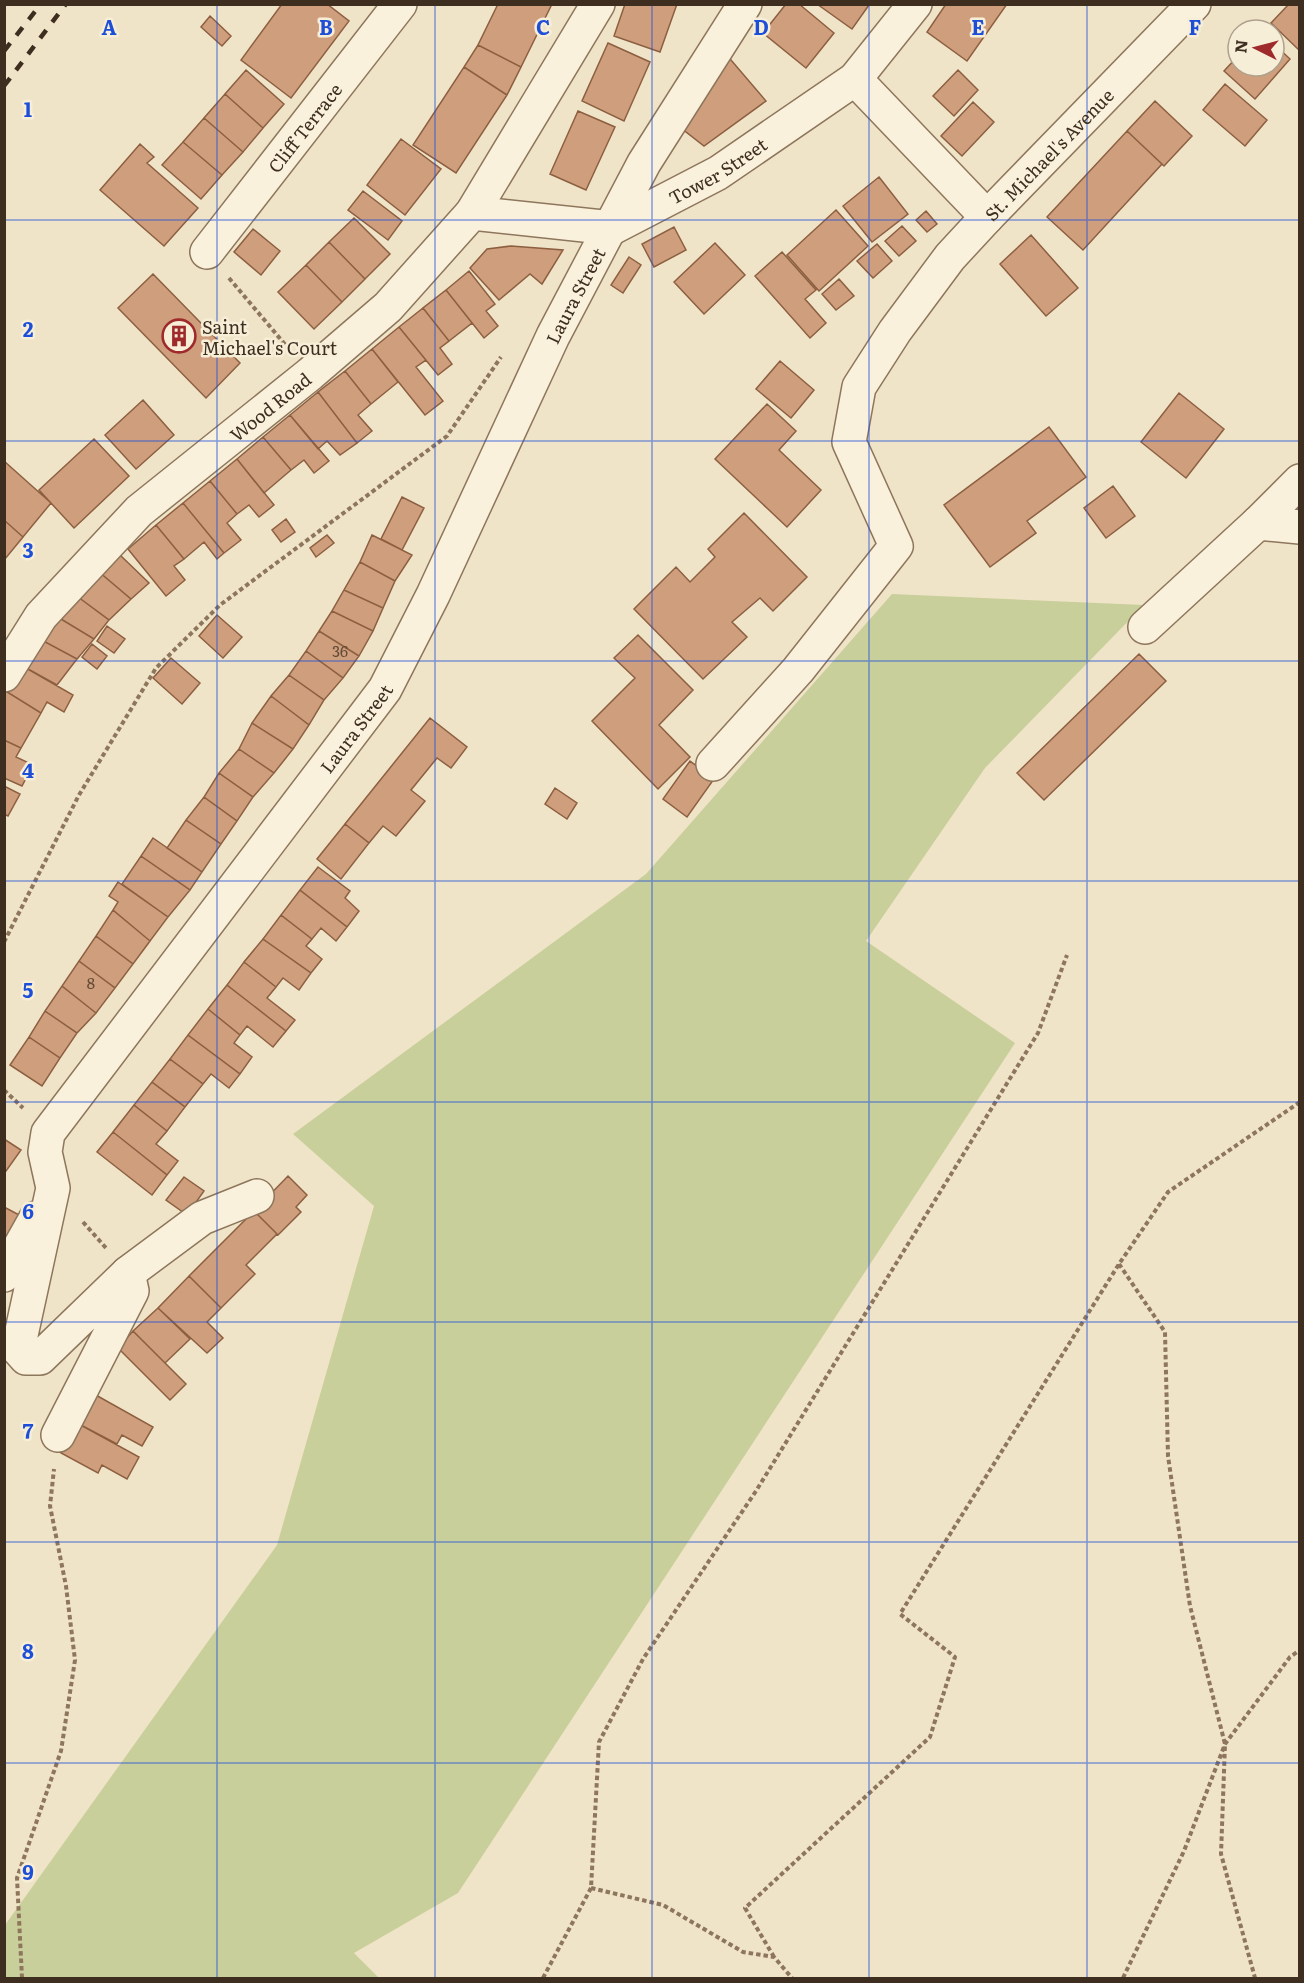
<svg xmlns="http://www.w3.org/2000/svg" width="1304" height="1983" font-family="Literata,serif">
	<style>
		.green { fill: #c9cf9b }
		.building { fill: #cf9f7d; stroke: #8d5f41; stroke-width: 1.5 }
		.lines { fill: none; stroke-linecap: round; stroke-linejoin: round }
		.minor-casing { stroke: #8d765c; stroke-width: 36 }
		.path { stroke: #8d765c; stroke-width: 4; stroke-dasharray: 4.5 3; stroke-linecap: butt }
		.minor { stroke: #faf1dc; stroke-width: 33 }
		.rail { stroke: #3d2e20; stroke-width: 4.5; stroke-dasharray: 10 10; stroke-linecap: butt }
		.grid { fill: none; stroke: #1d4ed8; stroke-width: 1.5; stroke-opacity: 0.55 }
		.labels { text-anchor: middle; dominant-baseline: central; stroke-width: 5; stroke-linejoin: round; paint-order: stroke }
		.number-label { font-size: 15px; fill: #624a37 }
		.street-label { font-size: 18px; fill: #3d2e20; stroke: #f7eed8 }
		.poi-label { font-size: 18px; fill: #3d2e20; stroke: #f7eed8; text-anchor: start }
		.grid-label { font-size: 20px; text-anchor: middle; font-weight: bold; fill: #1d4ed8; stroke: #f7eed8; stroke-width: 5; stroke-linejoin: round; paint-order: stroke }
	</style>
	<rect width="100%" height="100%" fill="#f0e4c8"/>
	<!-- green -->
	<path class="green" d="M892,594L1144,605L985,768L866,941L1015,1043L458,1893L354,1953L379,1978H5V1925L277,1545L374,1206L293,1134L646,874Z"/>
	<!-- building -->
	<path class="building" d="M282,4H327L349,21L291,98L241,60Z
		M498,4H552L521,67L478,45Z
		M625,4H677L660,52L614,36Z
		M786,4H799L834,33L806,68L763,33Z
		M817,4H868L869,5L852,29Z
		M946,4H1007L967,61L927,32Z
		M1289,4H1300V51L1271,23Z
		M210,16L231,36L222,46L201,27Z
		M608,43L650,62L624,121L582,101Z
		M1274,44L1290,59L1255,99L1224,71L1238,56V66H1274Z
		M478,45L521,67L507,95L464,67Z
		M725,53L766,101L704,146L681,128Z
		M464,67L507,95L456,173L413,145Z
		M246,70L284,104L263,128L225,94Z
		M958,70L978,90L954,116L933,96Z
		M1225,84L1267,120L1245,146L1203,110Z
		M225,94L263,128L243,152L204,118Z
		M1155,101L1192,136L1164,166L1127,131Z
		M973,102L994,122L962,156L941,136Z
		M578,111L615,127L586,190L550,174Z
		M204,118L243,152L222,175L183,142Z
		M1127,131L1162,164L1083,250L1047,217Z
		M401,139L441,169L405,215L367,185Z
		M183,142L222,175L201,199L162,165Z
		M140,144L154,157L147,163L198,208L164,246L100,190Z
		M879,177L908,214L872,242L843,206Z
		M363,191L402,221L388,240L348,210Z
		M836,210L868,246L819,291L787,255Z
		M926,211L937,224L927,232L916,220Z
		M354,218L390,254L365,279L329,242Z
		M902,226L916,241L899,256L885,241Z
		M674,227L686,250L654,267L642,244Z
		M253,229L280,251L261,275L234,252Z
		M1031,235L1078,288L1046,316L1000,264Z
		M329,242L365,279L342,302L306,265Z
		M715,243L745,275L704,314L674,282Z
		M877,244L892,261L873,278L857,261Z
		M511,246L563,250L542,284L530,274L499,300L470,268L487,249Z
		M782,252L816,290L805,299L826,323L810,338L755,276Z
		M629,257L641,265L623,293L611,285Z
		M306,265L342,302L314,329L278,292Z
		M469,271L495,304L486,311L498,326L484,338L446,290Z
		M153,274L240,363L206,398L118,308Z
		M839,279L854,296L836,310L822,294Z
		M446,290L472,323L449,341L423,308Z
		M423,308L449,341L440,348L452,364L438,375L399,327Z
		M399,327L426,360L416,367L443,401L425,415L372,349Z
		M372,349L398,382L371,404L345,371Z
		M780,361L814,390L791,418L756,389Z
		M345,371L371,404L358,415L372,431L357,443L318,392Z
		M318,392L357,443L340,455L327,441L318,449L290,415Z
		M1179,393L1224,429L1186,478L1141,442Z
		M143,400L174,435L136,469L105,435Z
		M767,404L796,431L779,450L821,490L787,527L715,459Z
		M290,415L329,461L314,473L304,460L291,470L263,437Z
		M1049,427L1086,477L1027,521L1036,533L990,567L944,505Z
		M263,437L291,470L264,493L237,459Z
		M94,439L129,476L74,528L39,490Z
		M237,459L274,505L259,517L249,505L237,514L210,481Z
		M4,461L51,503L23,537L4,520Z
		M210,481L237,514L227,523L241,540L224,553L183,503Z
		M1113,486L1135,516L1106,538L1084,508Z
		M402,497L424,508L402,550L381,539Z
		M183,503L224,553L217,559L204,542L184,559L156,525Z
		M744,513L807,577L773,611L760,598L732,622L747,637L703,679L634,609L676,567L690,582L715,557L708,549Z
		M286,519L295,532L281,542L272,530Z
		M4,520L23,537L5,559L4,558Z
		M156,525L184,559L174,566L185,580L166,596L128,549Z
		M327,535L334,543L316,557L310,548Z
		M372,535L412,555L395,581L360,562Z
		M119,554L149,583L131,599L98,571Z
		M360,562L395,581L383,608L344,590Z
		M98,571L131,599L109,620L74,594Z
		M344,590L383,608L373,631L332,611Z
		M74,594L109,620L94,639L56,616Z
		M332,611L373,631L359,656L319,631Z
		M217,615L242,637L223,658L199,636Z
		M56,616L94,639L77,659L36,637Z
		M107,626L125,639L114,653L97,641Z
		M319,631L359,656L343,678L306,651Z
		M638,635L693,690L659,725L690,757L658,789L592,721L635,678L614,658Z
		M36,637L77,659L57,685L19,664Z
		M92,644L107,656L97,669L82,657Z
		M306,651L343,678L324,700L289,675Z
		M1139,654L1166,681L1044,800L1017,773Z
		M171,658L200,683L182,704L153,678Z
		M19,664L73,695L64,712L47,702L41,713L4,690Z
		M289,675L324,700L309,725L271,696Z
		M4,690L41,713L21,748L4,740Z
		M271,696L309,725L293,749L252,723Z
		M430,718L467,747L451,768L437,758L411,790L425,801L396,836L383,826L369,843L345,824Z
		M252,723L293,749L274,773L239,749Z
		M4,740L21,748L16,757L33,765L22,786L4,778Z
		M239,749L274,773L253,797L219,773Z
		M690,761L714,779L687,817L663,799Z
		M219,773L253,797L237,821L204,797Z
		M4,786L20,794L8,816L4,814Z
		M555,788L577,803L567,819L545,804Z
		M204,797L237,821L221,844L186,820Z
		M186,820L221,844L202,872L167,848Z
		M345,824L369,843L341,879L317,859Z
		M153,838L202,872L190,890L141,856Z
		M141,856L190,890L168,917L122,884Z
		M318,867L350,891L345,898L359,911L347,927L300,890Z
		M118,882L168,917L150,941L113,910L118,902L109,896Z
		M300,890L347,927L336,941L321,928L312,939L281,915Z
		M113,910L150,941L133,964L96,936Z
		M281,915L312,939L306,946L322,959L311,973L263,939Z
		M96,936L133,964L115,988L79,961Z
		M263,939L311,973L299,990L283,978L276,987L244,962Z
		M79,961L115,988L96,1013L62,986Z
		M244,962L276,987L267,998L295,1020L286,1031L227,985Z
		M227,985L286,1031L273,1047L247,1026L240,1035L208,1009Z
		M62,986L96,1013L77,1033L45,1011Z
		M208,1009L240,1035L234,1043L252,1057L240,1074L188,1035Z
		M45,1011L77,1033L60,1058L29,1037Z
		M188,1035L240,1074L229,1088L211,1074L203,1084L170,1059Z
		M29,1037L60,1058L42,1086L10,1065Z
		M170,1059L203,1084L185,1107L152,1082Z
		M152,1082L185,1107L167,1131L134,1105Z
		M134,1105L167,1131L156,1144L178,1161L167,1175L113,1132Z
		M113,1132L167,1175L152,1195L97,1152Z
		M4,1139L21,1150L6,1171L4,1170Z
		M288,1176L307,1195L296,1207L301,1212L278,1235L254,1211Z
		M184,1177L204,1191L187,1215L166,1200Z
		M4,1207L25,1218L4,1253Z
		M254,1211L277,1234L246,1265L255,1274L221,1308L189,1276Z
		M189,1276L221,1308L207,1322L223,1338L207,1353L158,1308Z
		M158,1308L190,1339L165,1363L133,1331Z
		M133,1331L186,1384L170,1400L118,1348Z
		M94,1394L153,1427L142,1446L122,1435L117,1444L77,1423Z
		M77,1423L139,1457L127,1479L102,1465L98,1473L61,1453Z"/>
	<g class="lines">
		<defs>
			<g id="minor">
				<path id="s1" d="M855,79L987,217L1194,4"/>
				<path id="s2" d="M472,213L612,228L718,173L855,79L915,4"/>
				<path id="s3" d="M207,252L400,4"/>
				<path d="M1258,523L1300,527"/>
				<path d="M1145,627L1258,523L1300,481"/>
				<path id="s4" d="M4,675L41,616L139,511L310,374L388,307L472,213L598,4"/>
				<path d="M713,764L798,670L896,546L849,442L859,387L895,331L950,257L987,217"/>
				<path d="M128,1273L202,1218L257,1196"/>
				<path d="M4,1275L36,1218"/>
				<path id="s5" d="M58,1435L132,1291L128,1273L40,1358H26L18,1349L53,1188L45,1152L48,1133L385,689L433,595L553,336L644,163L745,4"/>
			</g>
		</defs>
		<!-- minor casing -->
		<use href="#minor" class="minor-casing"/>
		<!-- path -->
		<path class="path" d="M229,278L288,348
			M4,942L79,795L156,668L220,605L447,436L501,357
			M4,1090L23,1108
			M83,1222L106,1248
			M1119,1264L1165,1332L1168,1456L1190,1606L1225,1744L1221,1854L1255,1978
			M591,1888L663,1905L743,1952L774,1957L792,1978
			M774,1957L745,1908L930,1737L955,1657L900,1614L1119,1264L1168,1192L1300,1102
			M22,1978L17,1878L61,1751L75,1660L66,1586L50,1506L54,1469
			M543,1978L591,1888L599,1742L643,1659L756,1491L1038,1033L1067,955
			M1123,1978L1184,1851L1225,1744L1290,1657L1300,1650"/>
		<!-- minor -->
		<use href="#minor" class="minor"/>
		<!-- rail -->
		<path class="rail" d="M4,51L41,4
			M4,86L66,4"/>
	</g>
	<!-- grid -->
	<path class="grid" d="M217,4V1978M435,4V1978M652,4V1978M869,4V1978M1087,4V1978M4,220H1300M4,441H1300M4,661H1300M4,881H1300M4,1102H1300M4,1322H1300M4,1542H1300M4,1763H1300"/>
	<!-- icons -->
	<defs>
		<symbol id="building-ring" viewBox="-11 -11 22 22"><circle r="9.5" fill="#f7eed8" stroke="#9e2a2b" stroke-width="1.5"/><path d="M-4-6H4V6H1V3H-1V6H-4ZM-2.5-4.3h1.7v1.8h-1.7ZM.8-4.3h1.7v1.8H.8ZM-2.5-1h1.7V.8h-1.7ZM.8-1h1.7V.8H.8Z" fill="#9e2a2b"/></symbol>
	</defs>
	<g fill-rule="evenodd">
		<use href="#building-ring" x="160" y="317" width="38" height="38"/>
	</g>
	<g class="labels">
		<!-- number labels -->
		<g class="number-label">
			<text x="340" y="650">36</text>
			<text x="91" y="982">8</text>
		</g>
		<!-- street labels -->
		<g class="street-label">
			<text stroke="none"><textPath href="#s3" startOffset="158">Cliff Terrace</textPath></text>
			<text stroke="none"><textPath href="#s1" startOffset="279">St. Michael's Avenue</textPath></text>
			<text stroke="none"><textPath href="#s2" startOffset="261">Tower Street</textPath></text>
			<text stroke="none"><textPath href="#s5" startOffset="1544">Laura Street</textPath></text>
			<text stroke="none"><textPath href="#s4" startOffset="381">Wood Road</textPath></text>
			<text stroke="none"><textPath href="#s5" startOffset="1058">Laura Street</textPath></text>
		</g>
		<!-- poi labels -->
		<g class="poi-label">
			<text x="202" y="326">Saint<tspan x="202" dy="21">Michael's Court</tspan></text>
		</g>
	</g>
	<g class="grid-label">
		<text x="109" y="35">A</text>
		<text x="326" y="35">B</text>
		<text x="543" y="35">C</text>
		<text x="761" y="35">D</text>
		<text x="978" y="35">E</text>
		<text x="1195" y="35">F</text>
		<text x="28" y="117">1</text>
		<text x="28" y="337">2</text>
		<text x="28" y="558">3</text>
		<text x="28" y="778">4</text>
		<text x="28" y="998">5</text>
		<text x="28" y="1219">6</text>
		<text x="28" y="1439">7</text>
		<text x="28" y="1659">8</text>
		<text x="28" y="1880">9</text>
	</g>
	<!-- border -->
	<rect width="1304" height="1983" fill="none" stroke="#3d2e20" stroke-width="12"/>
	<!-- north arrow -->
	<g transform="translate(1256 48) rotate(276)"><circle r="28" fill="#f7eed8" stroke="#ada18e" stroke-width="1.5"/>
	<path d="M0-4.5L10 22L0 15L-10 22Z" fill="#9e2a2b"/>
	<text y="-9" font-size="16" font-weight="bold" text-anchor="middle" fill="#3d2e20">N</text>
	</g>
</svg>
